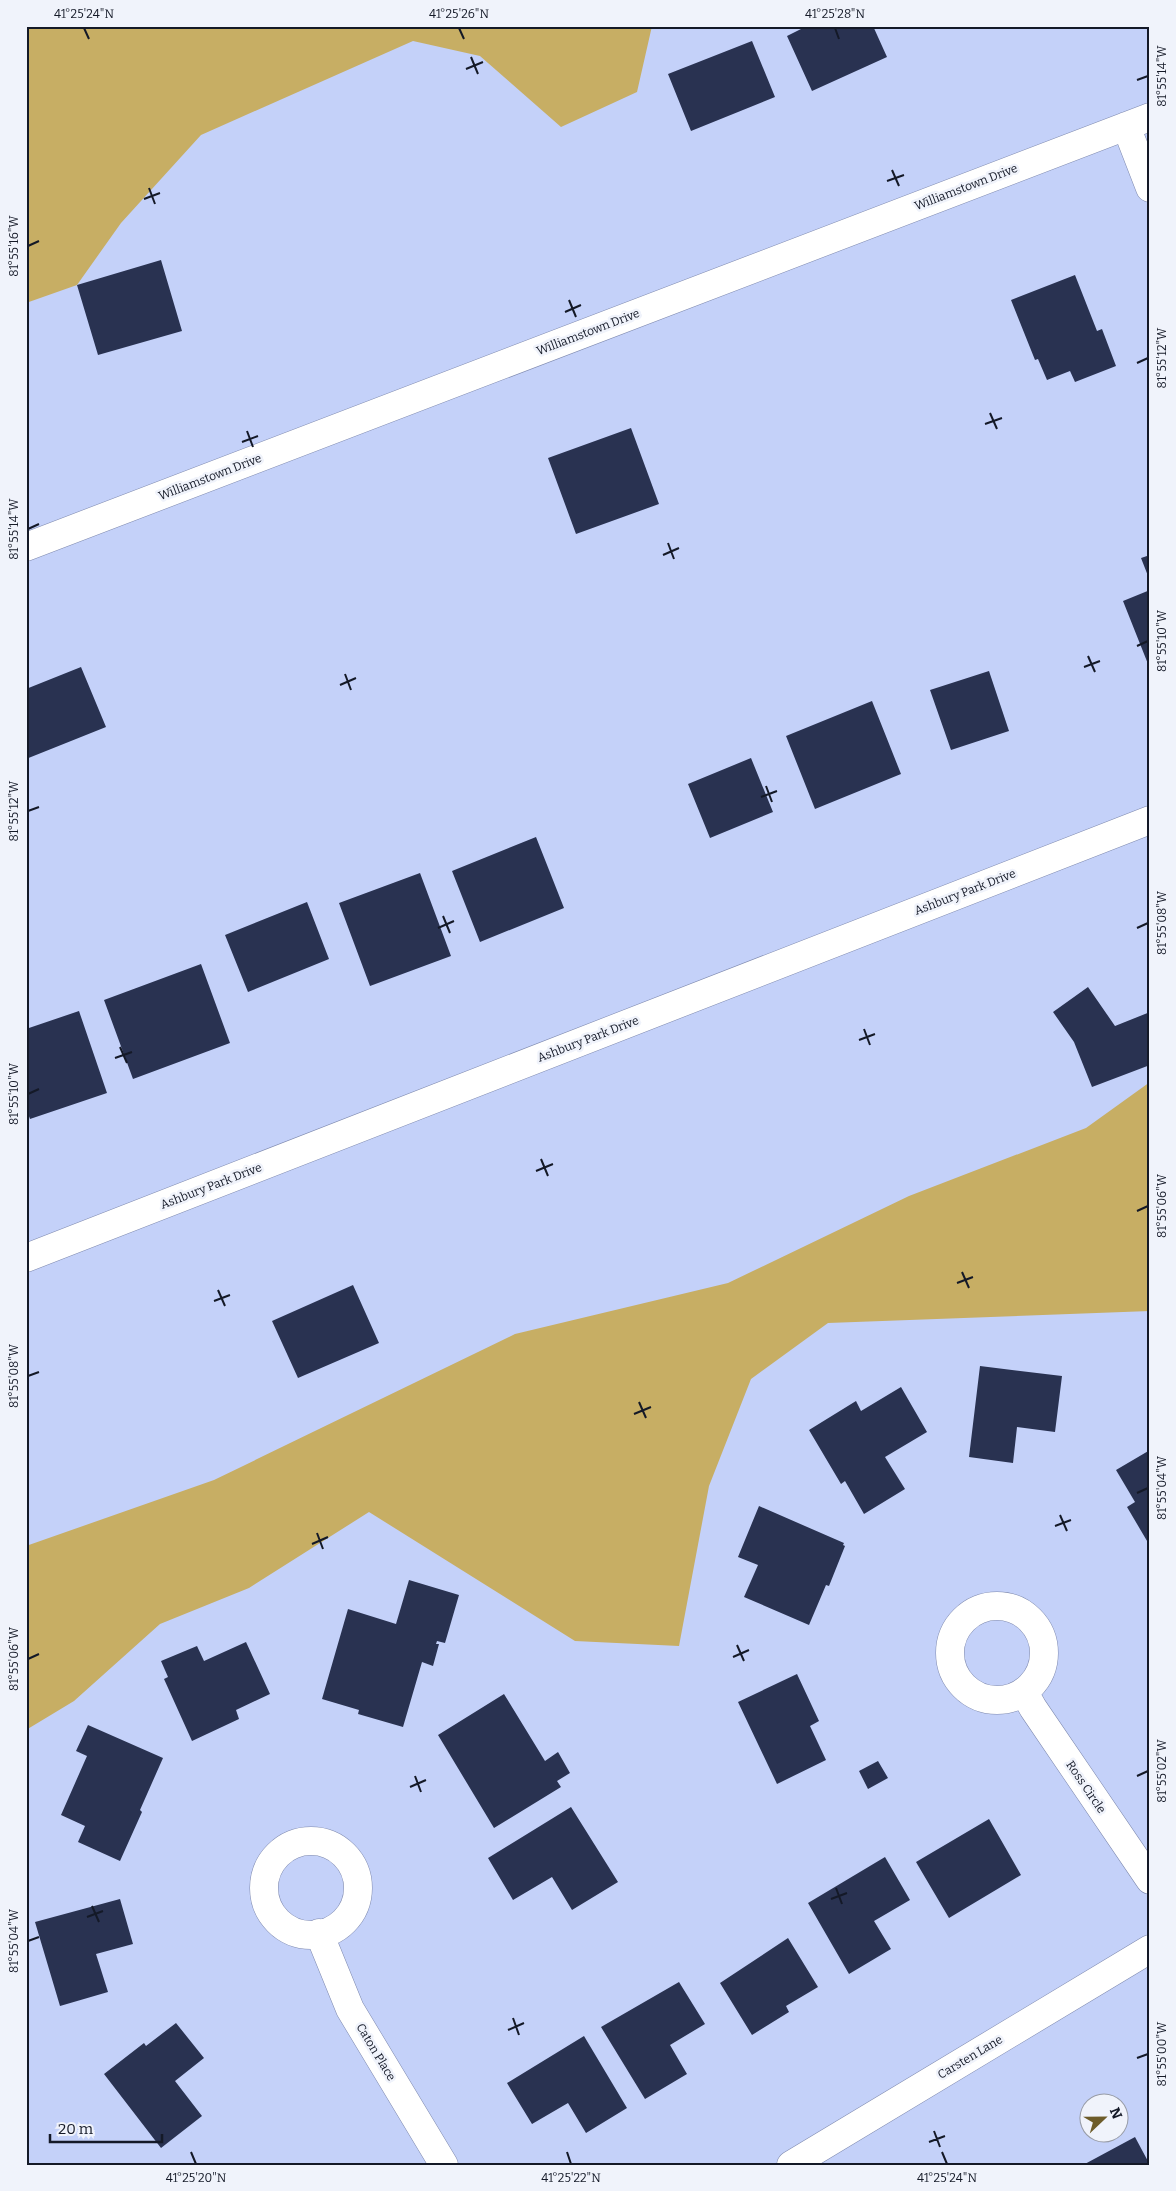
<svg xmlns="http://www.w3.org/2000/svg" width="1176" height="2191" font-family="Bitter,serif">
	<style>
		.green { fill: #c7ae64 }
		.building { fill: #293251 }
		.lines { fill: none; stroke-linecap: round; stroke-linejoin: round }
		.minor-casing { stroke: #7e89ae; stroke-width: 29 }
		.minor { stroke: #fff; stroke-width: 28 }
		.ticks { fill: none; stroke: #141927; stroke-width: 2 }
		.labels { text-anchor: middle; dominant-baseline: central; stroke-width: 5; stroke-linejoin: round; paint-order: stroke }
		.street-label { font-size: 12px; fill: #141927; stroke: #f0f3fb }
		.neatline { fill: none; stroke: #141927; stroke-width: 2 }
		.ticks-label { font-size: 12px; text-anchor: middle; fill: #141927 }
	</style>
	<rect width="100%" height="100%" fill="#c4d1f9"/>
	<!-- green -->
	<path class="green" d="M26,26H652L637,92L561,127L480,56L413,41L201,135L121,223L77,285L26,303Z
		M1150,1082V1311L828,1323L751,1379L709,1486L679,1646L575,1641L369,1512L249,1588L160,1624L74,1701L26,1730V1546L214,1480L515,1334L728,1283L909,1196L1086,1128Z"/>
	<!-- building -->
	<path class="building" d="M807,26H873L887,57L812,91L787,36Z
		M752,41L775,97L691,131L668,74Z
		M161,260L182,331L98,355L77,285Z
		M1075,275L1097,331L1102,329L1116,366L1075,382L1070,371L1047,380L1038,359L1035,360L1011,300Z
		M631,428L659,504L576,534L548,458Z
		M1150,555V581L1141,558Z
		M1150,590V669L1123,601Z
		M81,667L106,727L26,759V689Z
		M989,671L1009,731L951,750L930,690Z
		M872,701L901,774L815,809L786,736Z
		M751,758L773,812L710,838L688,784Z
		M536,837L564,908L480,942L452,871Z
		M420,873L451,956L370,986L339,903Z
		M307,902L329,959L248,992L225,935Z
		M201,964L230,1043L133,1079L104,1000Z
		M1088,987L1115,1026L1150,1012V1065L1092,1087L1074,1042L1053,1012Z
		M79,1011L107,1093L30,1119L26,1108V1029Z
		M353,1285L379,1343L298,1378L272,1321Z
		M980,1366L1062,1376L1055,1432L1017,1427L1013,1463L969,1457Z
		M901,1387L927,1432L885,1457L905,1489L864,1514L845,1481L841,1484L809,1430L856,1401L861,1411Z
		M1150,1450V1546L1127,1507L1135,1502L1116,1470Z
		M759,1506L844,1543L843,1545L845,1546L829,1586L826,1585L809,1625L744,1597L758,1565L738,1557Z
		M409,1580L459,1595L445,1643L437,1641L436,1644H439L433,1666L422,1662L403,1727L358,1714L359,1710L322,1699L348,1609L396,1624Z
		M246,1642L270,1694L236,1710L239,1719L192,1741L164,1679L168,1677L161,1661L197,1646L204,1661Z
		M797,1674L819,1721L810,1726L826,1760L777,1784L738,1702Z
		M504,1694L545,1761L558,1752L570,1773L557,1781L561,1787L494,1828L438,1735Z
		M88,1725L163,1758L140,1810L142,1812L120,1861L78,1842L85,1826L61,1815L87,1756L76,1751Z
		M878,1761L888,1778L868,1789L859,1771Z
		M571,1807L618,1882L572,1910L552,1877L513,1900L488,1858Z
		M989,1819L1021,1875L949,1918L916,1862Z
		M885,1857L910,1900L874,1921L891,1949L849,1974L808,1903Z
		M120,1899L133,1944L96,1954L108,1992L60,2006L35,1922Z
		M788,1938L818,1987L786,2006L789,2012L752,2035L720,1983Z
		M679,1982L705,2024L670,2045L687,2074L645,2099L601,2027Z
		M176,2023L204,2058L175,2081L202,2116L161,2148L104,2074L144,2043L146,2046Z
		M584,2036L627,2108L586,2133L568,2103L532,2124L507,2083Z
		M1135,2137L1150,2165H1083Z"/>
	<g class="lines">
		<defs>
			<path id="minor" d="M1126,126L1150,188
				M26,547L1150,117
				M26,1258L1150,820
				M950 1653a47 47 0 1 1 94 0a47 47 0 1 1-94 0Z
				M1024,1692L1033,1708L1150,1880
				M264 1888a47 47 0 1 1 94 0a47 47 0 1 1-94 0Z
				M319,1933L350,2009L444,2165
				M791,2165L1150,1949"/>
		</defs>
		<!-- minor casing -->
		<use href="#minor" class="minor-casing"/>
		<!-- minor -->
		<use href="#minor" class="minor"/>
	</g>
	<!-- ticks -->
	<path class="ticks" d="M84,28L89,39M459,28L464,39M835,28L839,39M471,57L478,74M466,69L483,62M1137,80L1148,76M892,170L899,186M887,181L904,175M149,188L155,204M144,199L160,193M28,246L39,241M569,300L576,317M565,312L581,305M1137,363L1148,358M990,413L997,429M985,424L1002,418M247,431L253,447M242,442L258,436M28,529L39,524M668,543L674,559M663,555L679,548M1137,646L1148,641M1088,656L1095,672M1084,667L1100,661M345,674L351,690M340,685L356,678M766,786L772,802M761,797L777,791M28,811L39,807M443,916L450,933M438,928L454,921M1137,928L1148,923M864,1029L870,1045M859,1040L875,1034M120,1047L127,1063M115,1058L132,1052M28,1094L39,1089M541,1159L548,1176M536,1171L553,1164M1137,1211L1148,1206M962,1272L969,1288M957,1283L973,1277M218,1290L225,1306M214,1301L230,1295M28,1376L39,1372M639,1402L646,1418M634,1414L651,1407M1137,1493L1148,1488M1060,1515L1067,1531M1055,1526L1071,1520M317,1533L323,1549M312,1544L328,1537M737,1645L744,1661M733,1657L749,1650M28,1659L39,1654M415,1776L421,1792M1137,1776L1148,1771M410,1787L426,1780M836,1888L842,1904M831,1899L847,1893M92,1906L99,1922M87,1917L103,1911M28,1941L39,1937M513,2018L519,2035M508,2030L524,2023M1137,2058L1148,2054M934,2131L940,2147M929,2142L945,2136M191,2152L196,2164M567,2152L571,2164M942,2152L947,2164"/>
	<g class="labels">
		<!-- street labels -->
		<g class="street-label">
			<text transform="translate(966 187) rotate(-21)">Williamstown Drive</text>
			<text transform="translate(588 332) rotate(-21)">Williamstown Drive</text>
			<text transform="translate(210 477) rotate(-21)">Williamstown Drive</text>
			<text transform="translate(965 892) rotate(-21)">Ashbury Park Drive</text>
			<text transform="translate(588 1039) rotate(-21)">Ashbury Park Drive</text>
			<text transform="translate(211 1186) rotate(-21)">Ashbury Park Drive</text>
			<text transform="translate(1086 1787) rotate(56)">Ross Circle</text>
			<text transform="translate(376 2052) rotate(59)">Caton Place</text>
			<text transform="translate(970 2057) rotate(-31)">Carsten Lane</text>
		</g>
	</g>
	<!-- border -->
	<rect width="1176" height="2191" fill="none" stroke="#f0f3fb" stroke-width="55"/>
	<!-- north arrow -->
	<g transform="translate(1104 2118) rotate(68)"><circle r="24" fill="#f0f3fb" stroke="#989ca6"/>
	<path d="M0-4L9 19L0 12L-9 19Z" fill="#6d5c2a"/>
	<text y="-8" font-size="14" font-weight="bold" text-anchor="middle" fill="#141927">N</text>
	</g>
	<!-- scale -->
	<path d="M50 2134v8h112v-8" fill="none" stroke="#141927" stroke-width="2.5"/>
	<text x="58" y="2134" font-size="15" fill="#141927" stroke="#f0f3fb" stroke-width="4" paint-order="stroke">20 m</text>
	<rect x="28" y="28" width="1120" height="2136" class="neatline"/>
	<g class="ticks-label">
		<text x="84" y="18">41°25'24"N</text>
		<text x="459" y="18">41°25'26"N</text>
		<text x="835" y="18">41°25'28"N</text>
		<text transform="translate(1162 76) rotate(-90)" y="4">81°55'14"W</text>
		<text transform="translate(14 246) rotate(-90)" y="4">81°55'16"W</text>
		<text transform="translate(1162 358) rotate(-90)" y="4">81°55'12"W</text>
		<text transform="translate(14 529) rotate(-90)" y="4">81°55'14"W</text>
		<text transform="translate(1162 641) rotate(-90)" y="4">81°55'10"W</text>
		<text transform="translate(14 811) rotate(-90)" y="4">81°55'12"W</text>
		<text transform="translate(1162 923) rotate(-90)" y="4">81°55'08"W</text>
		<text transform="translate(14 1094) rotate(-90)" y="4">81°55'10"W</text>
		<text transform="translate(1162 1206) rotate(-90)" y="4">81°55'06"W</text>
		<text transform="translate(14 1376) rotate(-90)" y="4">81°55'08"W</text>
		<text transform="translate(1162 1488) rotate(-90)" y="4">81°55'04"W</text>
		<text transform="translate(14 1659) rotate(-90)" y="4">81°55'06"W</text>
		<text transform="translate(1162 1771) rotate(-90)" y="4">81°55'02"W</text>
		<text transform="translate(14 1941) rotate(-90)" y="4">81°55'04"W</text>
		<text transform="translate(1162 2054) rotate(-90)" y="4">81°55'00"W</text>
		<text x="196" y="2182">41°25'20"N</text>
		<text x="571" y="2182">41°25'22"N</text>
		<text x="947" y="2182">41°25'24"N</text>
	</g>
</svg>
